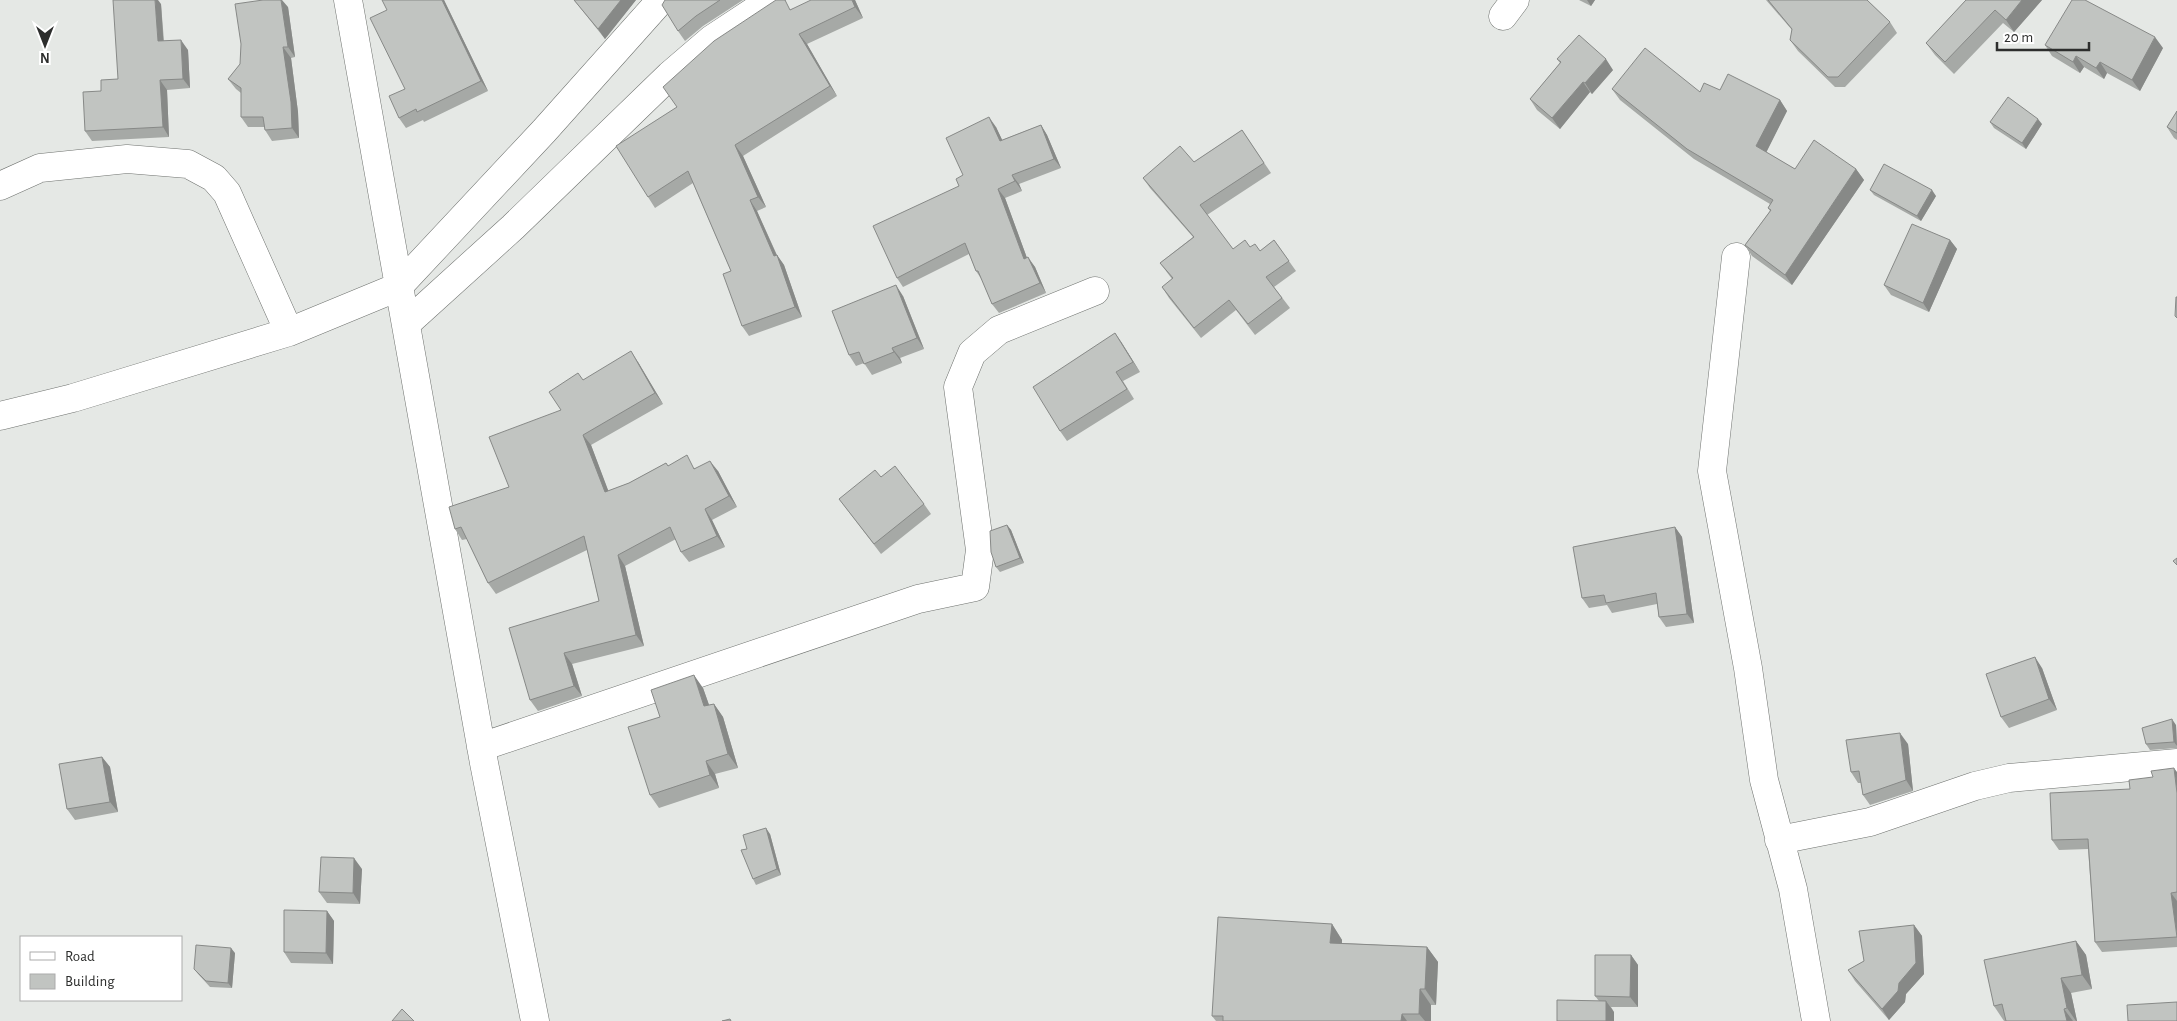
<svg xmlns="http://www.w3.org/2000/svg" width="2177" height="1021" font-family="'Alegreya Sans',sans-serif">
	<style>
		.lines { fill: none; stroke-linecap: round; stroke-linejoin: round }
		.street-casing { stroke: #6f726f; stroke-width: 29 }
		.street { stroke: #fff; stroke-width: 28 }
		.wall { fill: #a6a9a6 }
		.shaded-wall { fill: #878987 }
		.building { fill: #c1c4c1; stroke: #878987 }
	</style>
	<rect width="100%" height="100%" fill="#e5e8e5"/>
	<g class="lines">
		<defs>
			<path id="street" d="M348,0L484,763L535,1021
				M1503,16L1515,0
				M0,186L40,168L127,159L188,164L214,178L227,193L289,332
				M1736,257L1712,471L1748,668L1764,780L1793,889L1816,1021
				M406,324L513,227L670,75L712,39L771,0
				M0,416L73,398L289,332L398,287L544,131L661,0
				M481,747L918,599L975,587L980,550L958,387L972,353L999,330L1095,291
				M1779,840L1870,822L1975,786L2009,778L2177,763"/>
		</defs>
		<!-- street casing -->
		<use href="#street" class="street-casing"/>
		<!-- street -->
		<use href="#street" class="street"/>
	</g>
	<!-- wall -->
	<path class="wall" d="M444,0L488,91L424,122L423,120L406,128L399,118L405,89L387,10Z
		M574,0H636L605,39Z
		M665,0H743L703,26L685,41L678,31Z
		M855,0L863,18L807,44L837,96L743,156L766,207L757,211L777,255L784,265L802,317L749,336L742,326L731,271L693,183L655,208L648,197L677,107L791,9Z
		M1579,0H1595L1591,6Z
		M1766,0H1867L1890,22L1897,33L1845,87H1835L1798,51L1790,40L1792,30Z
		M1966,0H2042L2014,32L2003,23L1954,74L1935,55L1926,43Z
		M161,4L164,41L188,50L190,88L167,90L169,137L92,141L85,131L118,79Z
		M288,7L295,57L291,58L298,112L299,138L272,141L265,130L264,127H248L241,117V93L236,89L228,79Z
		M2045,45L2163,48L2140,91L2107,73L2104,79L2084,67L2080,73L2052,56Z
		M1557,59L1613,70L1592,94L1590,92L1560,129L1537,110L1530,99L1560,63Z
		M1612,89L1700,92L1720,90L1780,100L1787,111L1766,152L1795,169H1856L1864,180L1792,285L1752,256L1745,245L1770,211L1768,208L1770,204L1694,159L1620,100Z
		M2177,111V140L2174,138L2167,127Z
		M1990,122L2042,124L2026,149L1994,128Z
		M1041,125L1047,135L1061,168L1019,184L1022,191L1005,198L1027,258L1035,267L1046,293L999,313L992,304L982,280L976,271L969,254L903,287L897,278L959,186L963,175L996,127L1002,140Z
		M1242,130L1271,173L1207,215L1233,249L1250,247L1260,251L1274,240L1296,271L1274,287L1290,308L1255,335L1236,310L1201,338L1169,298L1162,287L1172,279L1160,263L1193,237L1150,188L1143,178L1194,162Z
		M1870,190L1936,196L1921,221L1874,195Z
		M1950,240L1957,249L1929,312L1891,295L1884,285Z
		M903,296L924,349L900,358L902,363L872,375L864,363L856,366L849,355Z
		M1115,333L1140,372L1123,381L1134,399L1067,441L1060,431Z
		M638,362L663,404L591,445L608,491L629,483L666,463L668,466L695,468L718,471L737,507L712,520L725,547L689,562L681,552L676,539L625,566L644,646L572,664L582,696L538,711L530,700L599,601L587,550L496,594L488,583L467,539L462,540L455,529L509,487L561,410L583,380Z
		M839,499L924,504L931,514L881,554Z
		M1007,525L1011,530L1024,563L1000,572L996,567Z
		M1675,527L1682,537L1694,623L1666,627L1659,617L1657,604L1612,613L1607,605L1589,608L1582,598Z
		M2042,668L2057,710L2009,728L2001,717Z
		M703,688L709,705L714,704L723,717L738,768L715,774L719,788L659,808L650,795L660,717Z
		M2176,725L2177,748L2150,750L2146,744Z
		M1908,744L1913,791L1870,805L1863,795L1861,783H1858L1851,772Z
		M102,757L110,767L118,812L75,820L67,809Z
		M2177,772V947L2102,952L2095,942L2088,849L2059,850L2052,840L2153,777Z
		M770,834L781,875L756,885L753,879L747,849Z
		M362,869L360,904L327,903L319,892Z
		M327,911L334,921L333,964L291,963L284,952Z
		M1332,924L1342,940V943L1427,947L1438,962L1436,1005H1431V1021H1216L1212,1016Z
		M1914,925L1922,936L1924,974L1906,994L1905,1002L1889,1020L1855,981L1848,970L1864,961Z
		M2076,941L2086,955L2092,989L2071,993L2077,1021H2004L1994,1006Z
		M235,953L232,988L210,987L198,974L194,969Z
		M1631,955L1638,965V1007H1611L1614,1012L1599,1001L1595,996Z"/>
	<!-- shaded-wall -->
	<path class="shaded-wall" d="M155,0H158L161,4L164,51L158,41Z
		M281,0H282L288,7L295,57L288,47Z
		M442,0H444L488,91L481,81Z
		M621,0H636L605,39L598,29Z
		M852,0H855L863,18L855,7Z
		M1587,0H1595L1591,6Z
		M2022,0H2042L2014,32L2006,20Z
		M799,34L807,44L837,96L830,86Z
		M2155,37L2163,48L2140,91L2132,80Z
		M181,40L188,50L190,88L183,79Z
		M283,47L291,58L298,112L299,138L292,128Z
		M2076,56L2084,67L2080,73L2073,62Z
		M1606,59L1613,70L1592,94L1585,83Z
		M2100,62L2107,73L2104,79L2096,68Z
		M160,80L167,90L169,137L163,127Z
		M1583,82L1590,92L1560,129L1552,118Z
		M1780,100L1787,111L1764,157L1756,146Z
		M989,117L996,127L1007,150L1000,141Z
		M2038,119L2042,124L2026,149L2022,143Z
		M1041,125L1047,135L1061,168L1054,159Z
		M735,145L743,156L766,207L758,197Z
		M1856,169L1864,180L1792,285L1785,275Z
		M1012,175L1019,184L1022,191L1015,181Z
		M998,189L1005,198L1031,269L1024,259Z
		M1932,190L1936,196L1921,221L1917,216Z
		M750,200L757,211L777,256V255L784,265L802,317L795,307L774,256Z
		M1950,240L1957,249L1929,312L1923,303Z
		M1028,257L1035,267L1046,293L1040,283Z
		M896,285L903,296L924,349L917,338Z
		M1115,333L1122,343L1140,372L1133,362Z
		M892,348L900,358L902,363L894,352Z
		M631,351L638,362L663,404L655,393Z
		M583,435L591,445L613,503L605,492Z
		M710,461L718,471L737,507L729,496Z
		M705,509L712,520L725,547L717,536Z
		M1007,525L1011,530L1024,563L1020,558Z
		M1675,527L1682,537L1694,623L1687,614Z
		M618,555L625,566L644,646L636,635Z
		M564,653L572,664L582,696L574,686Z
		M2035,657L2042,668L2057,710L2049,699Z
		M694,675L703,688L714,719L704,706Z
		M714,704L723,717L738,768L728,754Z
		M2172,719L2176,725L2177,746L2174,742Z
		M1900,733L1908,744L1913,791L1906,780Z
		M102,757L110,767L118,812L110,802Z
		M706,761L715,774L719,788L710,775Z
		M2174,768L2177,772V793Z
		M766,828L770,834L781,875L777,869Z
		M354,858L362,869L360,904L353,893Z
		M2171,893L2177,901V936Z
		M327,911L334,921L333,964L326,953Z
		M1332,924L1342,940L1341,959L1330,943Z
		M1914,925L1922,936L1924,974L1906,994L1905,1002L1889,1020L1882,1009L1899,983Z
		M2076,941L2086,955L2092,989L2082,975Z
		M1427,947L1438,962L1436,1005L1425,989Z
		M231,948L235,953L232,988L228,983Z
		M1631,955L1638,965V1007L1630,997Z
		M2061,978L2071,993L2077,1021H2076L2067,1008Z
		M1420,989L1431,1005V1021H1425L1419,1014Z
		M1606,1001L1614,1012V1021H1606Z
		M2064,1009L2073,1021H2067Z
		M1402,1014L1407,1021H1401Z"/>
	<!-- building -->
	<path class="building" d="M113,0H155L158,41L181,40L183,79L160,80L163,127L85,131L83,92L101,91V80L118,79Z
		M263,0H281L288,47H283L291,102L292,128L265,130L263,117H241V88L228,79L240,64L241,44L235,4Z
		M382,0H442L481,81L417,112L416,109L399,118L389,96L405,89L370,18L387,10Z
		M574,0H621L598,29Z
		M665,0H720L696,16L678,31L662,5Z
		M776,0H785L790,10L811,0H852L855,7L799,34L830,86L735,145L758,197L750,200L774,256L777,255L795,307L742,326L723,274L731,271L688,171L648,197L616,146L677,107L663,87L714,41Z
		M1768,0H1867L1890,22L1838,77H1828L1790,40L1792,29Z
		M1966,0H2022L2006,20L1995,10L1945,62L1926,43Z
		M2072,0H2085L2155,37L2132,80L2100,62L2096,68L2076,56L2073,62L2045,45Z
		M1579,35L1606,59L1585,83L1583,82L1552,118L1530,99L1561,62L1557,59Z
		M1645,48L1700,92L1704,83L1720,90L1728,74L1780,100L1756,146L1795,169L1814,140L1856,169L1785,275L1745,245L1771,210L1768,208L1773,200L1687,149L1612,89Z
		M2008,97L2038,119L2022,143L1990,122Z
		M2177,111V133L2167,127Z
		M989,117L1000,141L1041,125L1054,159L1012,175L1015,181L998,189L1024,259L1028,257L1040,283L992,304L978,271H976L965,243L897,278L873,226L959,186L956,179L963,175L946,138Z
		M1242,130L1264,163L1200,205L1233,249L1245,240L1250,247L1255,244L1260,251L1274,240L1289,261L1266,277L1282,298L1248,324L1229,300L1194,328L1162,287L1173,278L1160,263L1194,237L1143,178L1180,146L1194,162Z
		M1884,164L1932,190L1917,216L1870,190Z
		M1912,224L1950,240L1923,303L1884,285Z
		M896,285L917,338L892,348L894,352L864,364L859,352L849,355L832,311Z
		M2176,297H2177V318L2175,316Z
		M1115,333L1133,362L1116,372L1127,389L1060,431L1033,387Z
		M631,351L655,393L583,435L605,492L629,483L666,463L668,466L687,455L694,469L710,461L729,496L705,509L717,536L681,552L670,527L618,555L636,635L564,653L574,686L530,700L509,628L599,601L584,536L488,583L461,527L455,529L449,507L509,487L489,437L561,410L549,392L578,373L583,380Z
		M895,466L924,504L874,544L839,499L875,470L881,477Z
		M1007,525L1020,558L996,567L991,552L990,531Z
		M1675,527L1687,614L1659,617L1656,593L1606,603L1604,595L1582,598L1573,547Z
		M2177,558V565L2173,561Z
		M2035,657L2049,699L2001,717L1986,674Z
		M694,675L704,706L714,704L728,754L706,761L710,775L650,795L628,727L660,717L651,690Z
		M2172,719L2174,742L2146,744L2142,728Z
		M1900,733L1906,780L1863,795L1859,771L1851,772L1846,740Z
		M102,757L110,802L67,809L59,764Z
		M2174,768L2177,793V892L2171,893L2177,937L2095,942L2088,839L2052,840L2050,793L2130,789L2129,780L2153,777L2151,771Z
		M766,828L777,869L753,879L741,850L747,849L743,835Z
		M321,857L354,858L353,893L319,892Z
		M284,910L327,911L326,953L284,952Z
		M1218,917L1332,924L1330,943L1427,947L1425,989H1420L1419,1014H1402L1401,1021H1223V1016H1212Z
		M1914,925L1916,963L1899,983L1898,991L1882,1009L1848,970L1864,961L1859,931Z
		M2076,941L2082,975L2061,978L2067,1008L2064,1009L2067,1021H2006L2002,1004L1994,1006L1984,960Z
		M196,945L231,948L228,983L206,981L194,969Z
		M1595,955H1631L1630,997L1595,996Z
		M1557,1000L1606,1001V1021H1557Z
		M2177,1002V1021H2128L2127,1005Z
		M402,1009L414,1021H392Z
		M730,1019L731,1021H722Z"/>
	<!-- legend -->
	<rect x="20" y="936" width="162" height="65" fill="#ffffff" stroke="#ababab"/>
	<rect x="30" y="952" width="25" height="8" fill="#ffffff" stroke="#ababab"/>
	<text x="65" y="961" font-size="15" fill="#2d2e2d">Road</text>
	<rect x="30" y="974" width="25" height="15" fill="#c1c4c1" stroke="#ababab"/>
	<text x="65" y="986" font-size="15" fill="#2d2e2d">Building</text>
	<!-- north arrow -->
	<g transform="translate(45 45) rotate(180)" stroke="#ffffff" stroke-width="4" paint-order="stroke">
	<path d="M0-4L9 19L0 12L-9 19Z" fill="#2d2e2d"/>
	<text y="-8" font-size="14" font-weight="bold" text-anchor="middle" fill="#2d2e2d">N</text>
	</g>
	<!-- scale -->
	<path d="M1997 42v8h92v-8" fill="none" stroke="#2d2e2d" stroke-width="2.5"/>
	<text x="2004" y="42" font-size="15" fill="#2d2e2d" stroke="#ffffff" stroke-width="4" paint-order="stroke">20 m</text>
</svg>
